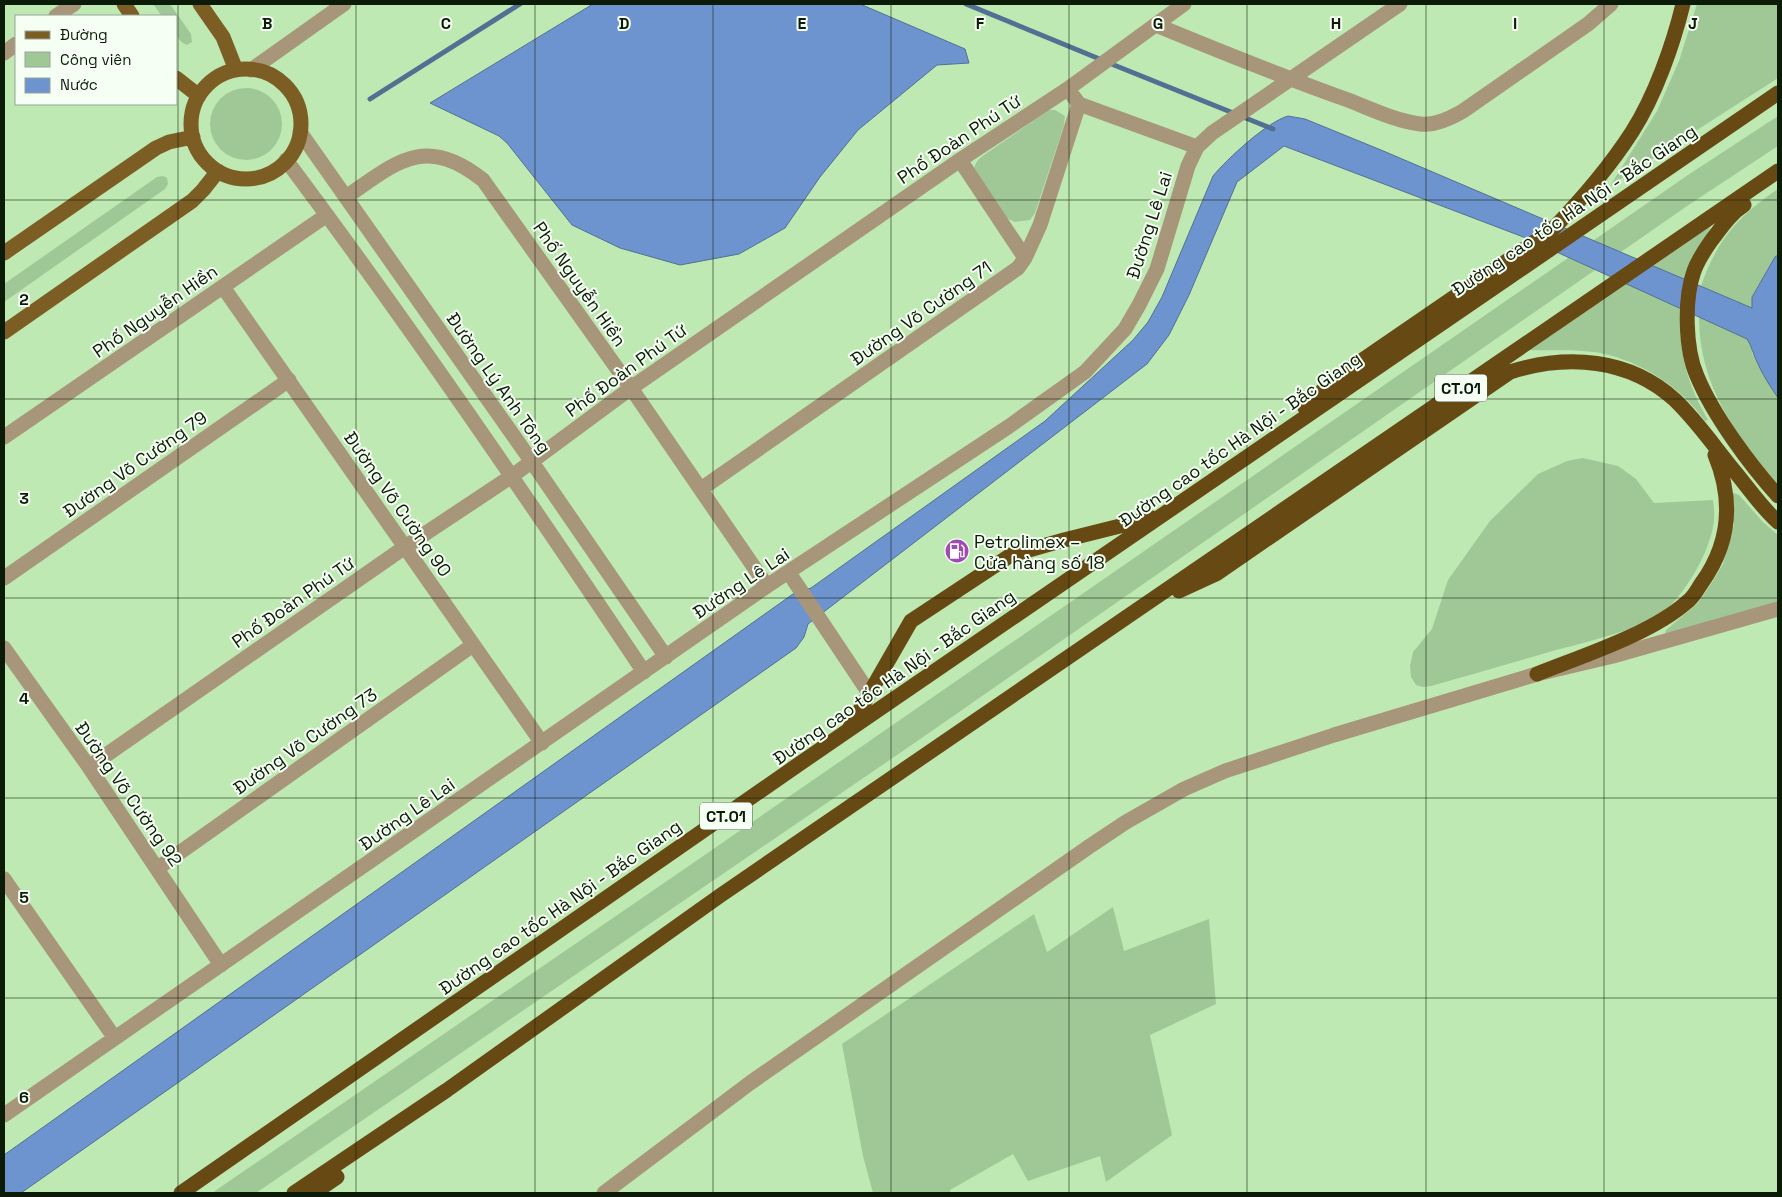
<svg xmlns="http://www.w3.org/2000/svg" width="1782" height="1197" font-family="'Space Grotesk',sans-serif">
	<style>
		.green { fill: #a0c896 }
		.water { fill: #6e94cf; stroke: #517093 }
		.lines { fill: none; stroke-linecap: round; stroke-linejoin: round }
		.stream { stroke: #517093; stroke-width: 5 }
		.minor { stroke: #a8967a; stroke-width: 15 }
		.major { stroke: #7c5d24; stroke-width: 15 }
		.highway { stroke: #674a13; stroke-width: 15 }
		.grid { fill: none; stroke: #0c1b07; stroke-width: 1; stroke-opacity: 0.55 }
		.labels { text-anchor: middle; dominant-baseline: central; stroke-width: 4; stroke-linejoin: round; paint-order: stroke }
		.shield { fill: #f6fff4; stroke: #525f4e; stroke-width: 1 }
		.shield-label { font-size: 16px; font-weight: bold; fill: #0c1b07 }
		.street-label { font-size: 18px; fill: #0c1b07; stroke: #f6fff4 }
		.poi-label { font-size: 18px; fill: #0c1b07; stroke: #f6fff4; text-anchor: start }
		.grid-label { font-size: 16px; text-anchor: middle; font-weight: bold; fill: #0c1b07; stroke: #f6fff4; stroke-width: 4; stroke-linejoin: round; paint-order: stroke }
	</style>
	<rect width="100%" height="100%" fill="#bee9b2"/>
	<!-- green -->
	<path class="green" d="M153,4H170L191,34L192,42L187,45C174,40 176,28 176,16H162Z
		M1697,4H1778V78L1610,186L1657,111L1679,61Z
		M210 124a36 36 0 1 1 72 0a36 36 0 1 1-72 0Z
		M1049,110H1055L1065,116L1064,125L1035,213L1030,220L1015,222L1006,218L974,171C974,164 978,159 984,155Z
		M1778,116V146L1690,204L916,742L256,1193H212L696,861L1688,175Z
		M163,176L167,178L168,184L165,189L4,302V284L157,177Z
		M1778,189V255L1775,257L1752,296V308L1701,286C1717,240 1738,216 1778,189Z
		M1713,221L1681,298C1676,341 1685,382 1708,420L1705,421C1682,388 1641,361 1600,353C1577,349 1550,351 1526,350Z
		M1699,317L1747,339L1752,345V353L1763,375L1778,398V486C1736,435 1699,386 1699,317Z
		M1583,458L1618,466L1636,479L1654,503L1713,500C1714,508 1715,518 1713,527C1708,554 1687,590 1667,609C1643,629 1587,642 1556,650C1515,662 1473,674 1431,686L1423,687L1416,685L1411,677L1410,666L1413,652L1432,629L1448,580L1490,521L1538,474L1567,461Z
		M1734,493L1739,495L1763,522L1778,535V602L1665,634L1666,630L1698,603L1713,581L1723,564L1734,525L1732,495Z
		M1113,907L1124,951L1209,919L1216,1004L1150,1035L1172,1135L1106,1182L1100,1156L1028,1181L1013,1154L950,1190L951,1193H873L863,1156L842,1044L1034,914L1047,952Z"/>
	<!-- water -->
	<path class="water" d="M593,4H860L965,49L969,63L937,65L858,130L820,177L785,228L739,254L680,265L620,248L572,225L507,143L499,136L430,103Z
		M1288,116L1305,119L1381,150L1752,308V297L1775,257L1778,255V398C1771,387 1763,376 1758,364C1753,355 1752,346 1747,339L1526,238L1284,146L1237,182L1189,295L1169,335L1147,364L808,624L804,637L796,648L21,1193H4V1155L793,594L811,588L1045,421L1133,340L1148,322L1162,297L1213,176C1227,159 1267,122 1288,116Z"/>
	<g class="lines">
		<!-- stream -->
		<path class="stream" d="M966,4L1102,60
			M1109,63L1273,129
			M370,99L520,4"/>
		<!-- minor -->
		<path class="minor" d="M56,16L74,4
			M1156,25C1219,51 1283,77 1348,100C1371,109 1396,121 1420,124C1435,126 1451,118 1463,111L1588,24L1611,4
			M4,53L16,44
			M251,70L344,4
			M1073,96L1079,104L1197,147
			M300,132L532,462L666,657
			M286,160C411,327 528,499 644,672
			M960,160L1025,258
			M346,197C397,162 425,134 483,180L631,388L767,586
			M223,287L542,743
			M4,437L327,215
			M701,489L1018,268L1025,258L1040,225L1079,104
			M789,573L869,693
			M4,578L289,380
			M4,648L89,767L221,965
			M89,767L405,547L512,476L631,388L960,160L1069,88L1184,4
			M158,868L473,645
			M4,879L114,1037
			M4,1115L767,586L1008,427L1085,372L1125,329L1139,305L1157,269L1188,166L1197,147L1212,133L1400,4
			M604,1193L750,1083L1090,846L1126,822L1184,789L1225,771L1334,735L1537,674L1613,656L1778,609"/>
		<!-- major -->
		<path class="major" d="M124,4L132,16
			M200,4L223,37L236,70
			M191 124a55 55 0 1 1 110 0a55 55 0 1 1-110 0Z
			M176,78L199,96
			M4,253L156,148L169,142L193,137
			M4,332L192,201L203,190L218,171"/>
		<!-- highway -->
		<path class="highway" d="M1744,205C1730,214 1721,228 1711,241C1704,251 1698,260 1694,271C1684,299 1685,349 1697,376C1713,415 1750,465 1778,496
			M1305,408L1332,381L1552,230C1580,201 1610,166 1632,132C1655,96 1673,45 1683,4
			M1179,591L1216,574L1510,372C1567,354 1629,358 1675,400C1698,422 1716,449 1736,473C1750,490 1762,508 1778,522
			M1537,674C1582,656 1651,634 1687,602C1693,598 1697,590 1701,584C1730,544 1734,501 1715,455
			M849,729L911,621L1011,555L1064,540L1152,518
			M181,1193C711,823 1244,457 1778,93
			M294,1193L447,1090L721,895L1778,171
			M314,1193L337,1177"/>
	</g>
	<!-- grid -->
	<path class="grid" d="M178,4V1193M356,4V1193M535,4V1193M713,4V1193M891,4V1193M1069,4V1193M1247,4V1193M1426,4V1193M1604,4V1193M4,200H1778M4,399H1778M4,598H1778M4,798H1778M4,998H1778"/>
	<!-- icons -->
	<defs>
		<symbol id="fuel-disc" viewBox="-11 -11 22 22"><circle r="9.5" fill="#a04ab7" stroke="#f6fff4"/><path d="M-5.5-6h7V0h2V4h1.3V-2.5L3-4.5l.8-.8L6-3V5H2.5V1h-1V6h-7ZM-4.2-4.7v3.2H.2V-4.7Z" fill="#fff"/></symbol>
	</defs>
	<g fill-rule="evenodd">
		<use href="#fuel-disc" x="943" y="537" width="28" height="28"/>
	</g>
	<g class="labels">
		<!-- shield labels -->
		<g class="shield">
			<rect x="1435" y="374.5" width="52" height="27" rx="4"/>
			<rect x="700" y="802.5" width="52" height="27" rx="4"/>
		</g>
		<g class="shield-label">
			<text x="1461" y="388">CT.01</text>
			<text x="726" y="816">CT.01</text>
		</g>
		<!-- street labels -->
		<g class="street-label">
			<text transform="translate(959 139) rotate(-34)">Phố Đoàn Phú Tứ</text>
			<text transform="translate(1574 210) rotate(-34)">Đường cao tốc Hà Nội - Bắc Giang</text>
			<text transform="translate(1149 225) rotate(-72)">Đường Lê Lai</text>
			<text transform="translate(580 284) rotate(55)">Phố Nguyễn Hiền</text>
			<text transform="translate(155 311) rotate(-35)">Phố Nguyễn Hiền</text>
			<text transform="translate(921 313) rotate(-35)">Đường Võ Cường 71</text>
			<text transform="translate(626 370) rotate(-36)">Phố Đoàn Phú Tứ</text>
			<text transform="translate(499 383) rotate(55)">Đường Lý Anh Tông</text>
			<text transform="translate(1240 439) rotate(-35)">Đường cao tốc Hà Nội - Bắc Giang</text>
			<text transform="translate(135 464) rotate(-35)">Đường Võ Cường 79</text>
			<text transform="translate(398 504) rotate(55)">Đường Võ Cường 90</text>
			<text transform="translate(741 583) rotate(-34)">Đường Lê Lai</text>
			<text transform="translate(293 602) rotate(-35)">Phố Đoàn Phú Tứ</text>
			<text transform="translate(894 677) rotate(-35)">Đường cao tốc Hà Nội - Bắc Giang</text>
			<text transform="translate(305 741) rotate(-35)">Đường Võ Cường 73</text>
			<text transform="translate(129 794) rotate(55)">Đường Võ Cường 92</text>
			<text transform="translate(407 814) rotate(-35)">Đường Lê Lai</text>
			<text transform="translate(560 907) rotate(-35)">Đường cao tốc Hà Nội - Bắc Giang</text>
		</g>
		<!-- poi labels -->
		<g class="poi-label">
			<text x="974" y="541">Petrolimex –<tspan x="974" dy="21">Cửa hàng số 18</tspan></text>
		</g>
	</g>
	<g class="grid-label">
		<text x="267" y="29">B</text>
		<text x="446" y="29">C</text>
		<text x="624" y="29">D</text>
		<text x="802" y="29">E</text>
		<text x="980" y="29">F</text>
		<text x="1158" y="29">G</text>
		<text x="1336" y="29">H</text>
		<text x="1515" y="29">I</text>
		<text x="1693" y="29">J</text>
		<text x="24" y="305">2</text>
		<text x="24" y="504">3</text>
		<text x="24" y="704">4</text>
		<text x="24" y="903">5</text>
		<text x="24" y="1103">6</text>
	</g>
	<!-- border -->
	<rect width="1782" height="1197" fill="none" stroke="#0c1b07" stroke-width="10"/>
	<!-- legend -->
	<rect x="15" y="15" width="162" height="90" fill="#f6fff4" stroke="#98a495"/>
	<rect x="25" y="31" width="25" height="8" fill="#7c5d24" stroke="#98a495"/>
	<text x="60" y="40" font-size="15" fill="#0c1b07">Đường</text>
	<rect x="25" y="52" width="25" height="15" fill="#a0c896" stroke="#98a495"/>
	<text x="60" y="65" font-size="15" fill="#0c1b07">Công viên</text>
	<rect x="25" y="78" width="25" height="15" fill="#6e94cf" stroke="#98a495"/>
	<text x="60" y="90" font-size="15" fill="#0c1b07">Nước</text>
</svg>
